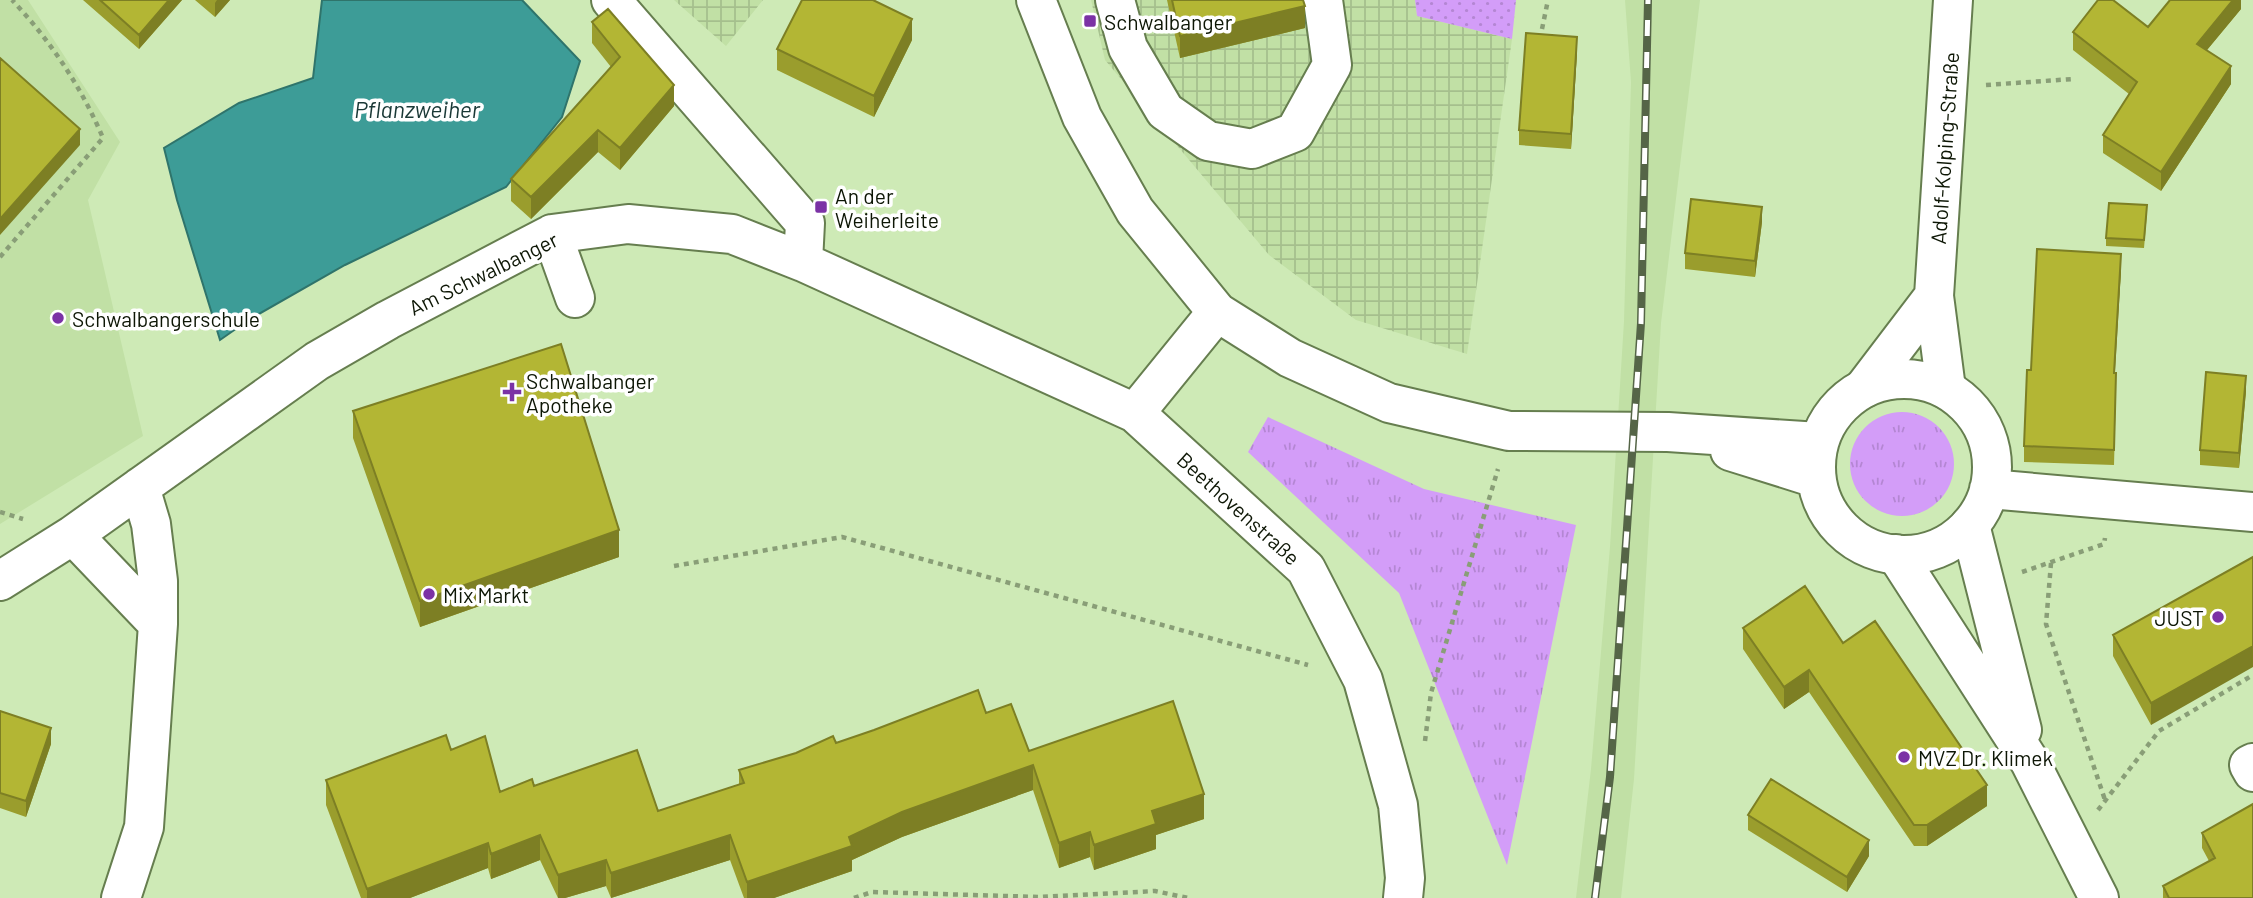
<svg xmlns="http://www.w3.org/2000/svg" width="2253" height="898" font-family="Barlow,sans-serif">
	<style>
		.built { fill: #c1e0a5 }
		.industrial { fill: url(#industrial-grid) }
		.grass { fill: url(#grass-tufts) }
		.park { fill: url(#park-dots) }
		.water { fill: #3d9c97; stroke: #2f746b; stroke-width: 2 }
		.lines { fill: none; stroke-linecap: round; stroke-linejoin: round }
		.minor-casing { stroke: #667e4f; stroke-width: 42 }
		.major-casing { stroke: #667e4f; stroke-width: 42 }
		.path { stroke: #899e77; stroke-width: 4.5; stroke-dasharray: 5 5; stroke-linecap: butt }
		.minor { stroke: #fff; stroke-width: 38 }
		.major { stroke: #fff; stroke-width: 38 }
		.rail-casing { stroke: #556547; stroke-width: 8 }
		.rail { stroke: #fff; stroke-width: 5; stroke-dasharray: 16; stroke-linecap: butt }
		.wall { fill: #9a9d2d }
		.shaded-wall { fill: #7d7f24 }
		.building { fill: #b3b634; stroke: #7d7f24; stroke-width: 2 }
		.poi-dot { fill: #7b32a5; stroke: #fff; stroke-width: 2.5 }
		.labels { text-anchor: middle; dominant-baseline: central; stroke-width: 7; stroke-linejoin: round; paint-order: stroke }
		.poi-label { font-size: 21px; fill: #0d1605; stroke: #fff; text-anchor: start }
		.street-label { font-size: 21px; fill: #0d1605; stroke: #fff }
		.water-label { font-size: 23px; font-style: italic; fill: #1a3836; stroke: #fff }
	</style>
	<defs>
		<pattern id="industrial-grid" width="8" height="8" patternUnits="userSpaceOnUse" patternTransform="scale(1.75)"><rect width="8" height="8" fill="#c1e0a5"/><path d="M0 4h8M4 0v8" fill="none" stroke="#a5bf8d"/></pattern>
		<pattern id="grass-tufts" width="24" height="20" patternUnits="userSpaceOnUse" patternTransform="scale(1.75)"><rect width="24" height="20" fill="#d39df8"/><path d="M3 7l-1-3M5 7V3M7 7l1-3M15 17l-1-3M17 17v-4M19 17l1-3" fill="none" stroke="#b486d3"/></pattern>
		<pattern id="park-dots" width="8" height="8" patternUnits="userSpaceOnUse" patternTransform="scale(1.75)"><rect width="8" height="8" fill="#d39df8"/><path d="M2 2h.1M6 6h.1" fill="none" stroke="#b486d3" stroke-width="1.8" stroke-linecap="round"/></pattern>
	</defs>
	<rect width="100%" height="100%" fill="#ceeab6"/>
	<!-- built -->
	<path class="built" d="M0,0H28L120,142L88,200L143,436L0,524Z
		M1625,0H1700L1661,323L1634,779L1621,898H1576L1591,769L1610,547L1624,321L1631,82Z"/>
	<!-- industrial -->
	<path class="industrial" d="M674,0H763L726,46Z
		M1091,0H1415L1417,16L1512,39L1467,354L1356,320L1269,255L1105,60Z"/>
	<!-- grass -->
	<path class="grass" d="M1850 464a52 52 0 1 1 104 0a52 52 0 1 1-104 0Z
		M1268,417L1424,489L1576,525L1507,865L1399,593L1248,452Z"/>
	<!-- park -->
	<path class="park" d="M1415,0H1516L1512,39L1417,16Z"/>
	<!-- water -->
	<path class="water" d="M322,0H522L580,61L562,117L506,187L345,265L250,319L220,340L177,200L164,148L239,103L313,78Z"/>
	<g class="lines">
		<defs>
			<path id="minor" d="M611,0L805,223L803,262
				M1115,0L1128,48L1165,111L1208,141L1252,149L1295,132L1332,65L1323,0
				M552,234L575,298
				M1864,388L1934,296
				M1946,389L1934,296L1953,0
				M1135,413L1217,312
				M1970,525L2022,730
				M73,535L158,624
				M1896,554L2030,762L2099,898
				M0,581L73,535L317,361L388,320L552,234L628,224L732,234L803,262L1135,413L1306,569L1363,680L1398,805L1405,878L1403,898
				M2253,763L2249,765L2253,772
				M121,898L144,827L158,624V581L151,524L140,487"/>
			<path id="major" d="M1036,0L1082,117L1135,211L1217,312L1290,358L1389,403L1509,431L1668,432L1819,442
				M1816 467a88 88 0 1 1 176 0a88 88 0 1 1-176 0Z
				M1730,451L1816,478
				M1989,489L2253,512"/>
		</defs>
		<!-- minor casing -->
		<use href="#minor" class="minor-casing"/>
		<!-- major casing -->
		<use href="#major" class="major-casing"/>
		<!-- path -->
		<path class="path" d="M1542,29L1548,0
			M1986,85L2073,79
			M0,257L103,138C82,88 50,40 12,0
			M0,512L23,519
			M2051,563L2046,624L2105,800
			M674,566L842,537L1308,665
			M2022,572L2104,544L2105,538
			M1425,741L1431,693L1498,469
			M2098,810L2159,731L2253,675
			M854,898L872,892L1040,897L1155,891L1188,898"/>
		<!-- minor -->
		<use href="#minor" class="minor"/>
		<!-- major -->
		<use href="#major" class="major"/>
		<defs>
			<path id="rail" d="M1595,898L1610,777L1641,323L1648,0"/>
		</defs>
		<!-- rail casing -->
		<use href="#rail" class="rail-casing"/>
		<!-- rail -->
		<use href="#rail" class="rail"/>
	</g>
	<!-- wall -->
	<path class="wall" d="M83,0H182L139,49Z
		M195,0H230L215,17Z
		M1167,0H1303L1305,28L1180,58Z
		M2241,0V9L2207,50L2231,84L2161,191L2103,153V135L2129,94L2073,50V32L2148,27Z
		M592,22L674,106L620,170L598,152L531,219L511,201V179L611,67L592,43Z
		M912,40L874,117L777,70V49Z
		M1577,52L1571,149L1519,145V130Z
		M2147,213L2144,248L2106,246V238Z
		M1762,222L1755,277L1685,269V253Z
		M2121,270L2114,373L2116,388L2114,465L2024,462V446L2031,370Z
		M2246,391L2239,468L2200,465V450Z
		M353,411L619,557L420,627L353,438Z
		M2253,557L2151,725L2113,656V635Z
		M1743,628L1843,643L1987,806L1927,846H1914L1809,692L1784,709L1743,649Z
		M0,711L51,744L26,817L0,808Z
		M986,713L1029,751L1204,819L1156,835V849L1094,870L1090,857L1059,868L1033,790L902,837L852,860V871L774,898H744L730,860L611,898L606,886L565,898H558L540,860L491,879L488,868L410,898H361L326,805V780L451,750L500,792L534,786L658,811L739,785V770L836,743Z
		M1748,815L1869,856L1847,892L1748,830Z
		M2202,833L2253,898H2163V886L2209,861L2202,848Z"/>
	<!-- shaded-wall -->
	<path class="shaded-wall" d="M169,0H182L139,49V35Z
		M217,0H230L215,17V3Z
		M2233,0H2241V9L2197,62V44Z
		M1305,6V28L1180,58V36Z
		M912,19V40L874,117V96Z
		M1577,37V52L1571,149V134Z
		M2231,66V84L2161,191V172Z
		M674,85V106L620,170V148Z
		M80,129V145L0,235V219Z
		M598,130V152L531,219V197Z
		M1762,207V222L1755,277V261Z
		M2121,254V270L2114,388V373Z
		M2246,376V391L2239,468V453Z
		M619,530V557L420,627V601Z
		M2253,646V667L2151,725V703Z
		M1809,670V692L1784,709V687Z
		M51,728V744L26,817V801Z
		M1033,765V790L902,837L852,860V871L774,898H747V882L902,812Z
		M1987,785V806L1927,846V825Z
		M1204,794V819L1156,835V849L1094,870V845L1152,811Z
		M1090,832V857L1059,868V843Z
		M540,835V860L491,879V854Z
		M730,835V860L611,898V873Z
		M1869,840V856L1847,892V877Z
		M488,843V868L410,898H367V889Z
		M606,860V886L565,898H558V875Z"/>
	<!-- building -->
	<path class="building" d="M100,0H169L139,35Z
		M802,0H873L912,19L874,96L777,49Z
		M1172,0H1303L1305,6L1180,36Z
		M2098,0H2113L2148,27L2170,0H2233L2197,44L2231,66L2161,172L2103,135L2137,82L2073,32Z
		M608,9L674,85L620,148L598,130L531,197L511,179L620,57L592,22Z
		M1526,33L1577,37L1571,134L1519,130Z
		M0,58L80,129L0,219Z
		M1691,199L1762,207L1755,261L1685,253Z
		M2109,203L2147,205L2144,240L2106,238Z
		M2037,249L2121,254L2114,373H2116L2114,450L2024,446L2027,370H2031Z
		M561,344L619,530L420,601L353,411Z
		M2206,372L2246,376L2239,453L2200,450Z
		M2253,557V646L2151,703L2113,635Z
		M1805,586L1843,643L1875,621L1987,785L1927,825H1914L1809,670L1784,687L1743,628Z
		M978,690L986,713L1011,704L1029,751L1173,701L1204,794L1152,811L1156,824L1094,845L1090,832L1059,843L1033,765L902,812L849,837L852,846L747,882L730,835L611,873L606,860L558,875L540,835L491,854L488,843L367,889L326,780L446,735L451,750L485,736L500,792L532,779L534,786L637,750L658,811L744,783L739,770L796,753L833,736L836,743L874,730Z
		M0,711L51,728L26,801L0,793Z
		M1771,779L1869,840L1847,877L1748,815Z
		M2253,804V898H2169L2163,886L2215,858L2202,833Z"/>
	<!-- markers -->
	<g class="poi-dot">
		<rect x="1083" y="14" width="14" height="14" rx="3.5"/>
		<rect x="814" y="200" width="14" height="14" rx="3.5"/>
		<circle cx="58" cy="318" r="7"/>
		<path d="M508.5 381.5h7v7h7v7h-7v7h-7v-7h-7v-7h7z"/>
		<circle cx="429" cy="594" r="7"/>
		<circle cx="2218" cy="617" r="7"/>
		<circle cx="1904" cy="757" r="7"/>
	</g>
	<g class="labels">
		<!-- poi labels -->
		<g class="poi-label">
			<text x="1104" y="21">Schwalbanger</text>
			<text x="835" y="195">An der<tspan x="835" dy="24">Weiherleite</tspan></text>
			<text x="72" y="318">Schwalbangerschule</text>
			<text x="526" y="380">Schwalbanger<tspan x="526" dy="24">Apotheke</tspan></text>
			<text x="443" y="594">Mix Markt</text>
			<text x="2204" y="617" text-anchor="end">JUST</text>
			<text x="1918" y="757">MVZ Dr. Klimek</text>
		</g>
		<!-- street labels -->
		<g class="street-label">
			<text transform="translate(1944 148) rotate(-86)">Adolf-Kolping-Straße</text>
			<text transform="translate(483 273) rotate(-26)">Am Schwalbanger</text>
			<text transform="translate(1239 508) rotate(42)">Beethovenstraße</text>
		</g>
		<!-- water labels -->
		<g class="water-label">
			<text x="417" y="109">Pflanzweiher</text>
		</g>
	</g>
</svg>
